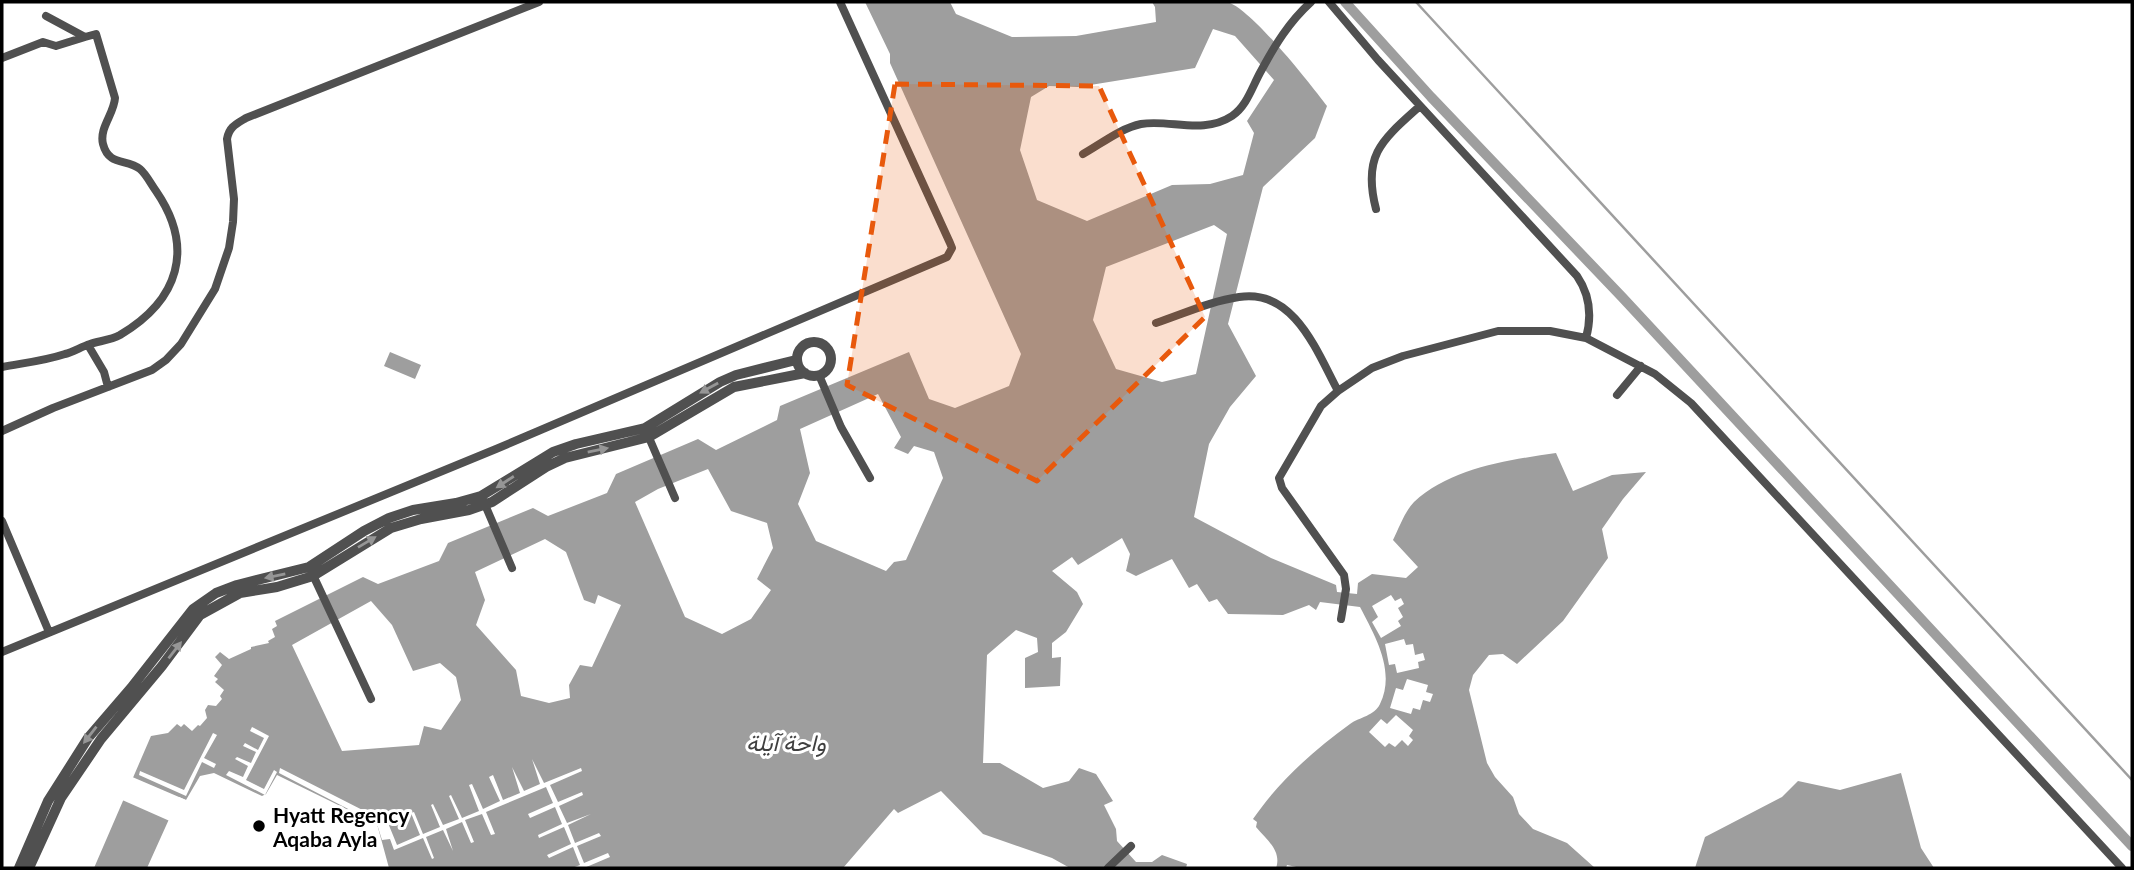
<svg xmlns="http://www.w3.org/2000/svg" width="2134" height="870" font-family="Lato,Vazirmatn,sans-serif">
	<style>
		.water { fill: #9e9e9e; fill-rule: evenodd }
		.pier { fill: #fff }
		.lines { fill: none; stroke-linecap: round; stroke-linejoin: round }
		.stream { stroke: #9e9e9e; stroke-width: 2.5 }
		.canal { stroke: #9e9e9e; stroke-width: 10 }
		.minor { stroke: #505050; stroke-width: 8 }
		.tertiary { stroke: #505050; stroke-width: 10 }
		.oneway { fill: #969696 }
		.marked { fill: #e8590c; fill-opacity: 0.2; stroke: #e8590c; stroke-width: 5; stroke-dasharray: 14 9; stroke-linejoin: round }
		.poi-dot { fill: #000; stroke: #fff; stroke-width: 2.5 }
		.labels { text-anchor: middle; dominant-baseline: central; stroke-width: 6; stroke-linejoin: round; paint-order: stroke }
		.poi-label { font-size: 21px; font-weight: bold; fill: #000; stroke: #fff; text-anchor: start }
		.water-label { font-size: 23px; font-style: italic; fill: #3f3f3f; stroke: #fff }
	</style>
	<rect width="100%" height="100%" fill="#fff"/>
	<!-- water -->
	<path class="water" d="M865,2H950L956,14L1012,37L1076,36L1156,22L1155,7L1152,2C1171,2 1210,0 1227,2C1250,7 1311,85 1327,106L1315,138L1263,187L1228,324L1256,376L1230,407L1209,444L1194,517L1271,558L1336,585L1337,592L1357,594L1358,583L1372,574L1406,578L1418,567L1393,540C1399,528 1405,511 1414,502C1451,468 1508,460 1556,453L1573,491L1612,475L1646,472L1623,499L1602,529L1608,558L1563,621L1517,664L1503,654L1489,655L1473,675L1469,690L1487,763L1495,777L1513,797L1519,814L1533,829L1567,843L1595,868H1301L1287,865L1286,868H1276C1282,851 1267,840 1256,827L1257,822L1253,819C1279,781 1313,751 1350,724C1360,717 1374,716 1380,704C1396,671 1375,636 1360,607L1320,602L1316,610L1309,605L1283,615L1228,614L1217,599L1209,602L1197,584L1189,588L1172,559L1136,576L1126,571L1130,554L1122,538L1078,565L1072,557L1052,571L1077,592L1083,604L1066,632L1052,643V658L1061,657L1060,686L1025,688V658L1038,652L1037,638L1016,630L987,655L983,763H1000L1043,788L1069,781L1079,768L1096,774L1113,801L1104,805L1116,829L1117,841L1136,862H1152L1162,855L1187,864L1186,868H1070L1052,858L983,834L941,791L898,813L894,809L843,868H389L377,824L277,775L266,794L262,796L214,773L200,776L186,800L179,797L147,868H94L151,736L168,733L177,724L181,727L184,724L192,731L198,725L200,726L207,718L205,710L208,705L216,706L222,699L220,696L224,690L215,682L218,679L214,676L222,665L215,657L220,652L229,659L251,649V647L269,643L268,641L275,637L272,629L277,626L275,621L363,577L378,584L439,561L448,543L533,508L548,516L607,493L616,474L698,439L716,450L777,420L780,406L909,352L929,399L955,408L1009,386L1021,354L890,63V54ZM1213,29L1235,36L1274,80L1247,121L1254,133L1243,175L1210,184L1172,185L1087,221L1037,200L1020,150L1031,97L1049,86L1078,87L1195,68ZM1214,225L1227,234L1196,374L1162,382L1116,369L1093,320L1106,267ZM878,394L901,437L894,448L908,454L914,446L934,452L943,478L906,560L894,562L886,571L816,541L798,504L810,473L800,429ZM708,469L731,511L767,523L773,548L757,579L771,590L751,619L722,634L685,617L635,502L658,489ZM545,539L566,552L584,600L595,604L598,595L621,605L592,667L580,665L569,685L570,698L549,703L521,696L516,670L476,625L485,600L475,572ZM1391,595L1395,601L1401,598L1404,604L1398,608L1403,617L1398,621L1401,626L1381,638L1372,622L1378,617L1372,606ZM371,601L392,625L413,671L440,663L456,677L461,700L441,730L424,726L419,745L342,751L292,645ZM1404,639L1406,645L1413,644L1415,655L1423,653L1425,660L1418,662L1419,668L1397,673L1395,664L1389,665L1385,644ZM1407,679L1428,685L1426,692L1433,694L1430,702L1423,700L1420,710L1413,708L1411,714L1390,708L1396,688L1403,690ZM1396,715L1413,730L1409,736L1413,740L1408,746L1402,740L1395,747L1389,743L1385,747L1369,732L1381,719L1387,724Z
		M390,352L421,365L415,379L384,366Z
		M1901,773L1921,848L1934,868H1695L1705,837L1782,797L1798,781L1840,790Z"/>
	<!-- pier -->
	<path class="pier" d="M252,727L269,736L246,780L264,789L274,770L277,772L265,795L226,775L229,771L243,777L248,766L235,759L237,757L251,763L256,752L243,746L245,743L258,750L264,738L250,731Z
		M213,733L217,735L204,758L216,764L214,768L202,762L186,796L139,775L140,771L184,790Z
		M532,759L544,783L581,768L582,771L550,785L558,802L582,792L583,795L559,806L567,823L591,814L568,825L575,843L599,833L601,836L577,846L584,863L608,853L610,857L584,868H572L580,865L573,847L549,858L547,855L571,844L564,827L539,838L538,835L562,824L555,807L530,818L528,814L553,803L546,787L486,812L495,834L491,835L482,814L465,820L474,842L471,843L462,822L446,829L453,851L443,830L426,837L434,858L432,859L423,838L394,850L390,839L382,840L377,824L279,773L280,768L388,823L397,845L420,835L411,813L414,812L423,834L440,827L431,805L433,804L443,825L459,819L449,796L451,795L462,818L479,811L469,785L472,784L483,809L500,801L489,777L493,775L503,800L520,793L512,767L524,791L540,784Z
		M130,776L186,800L184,803L181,801L172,822L120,799Z"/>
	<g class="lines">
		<!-- stream -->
		<path class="stream" d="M1416,2L2132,780"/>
		<!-- canal -->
		<path class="canal" d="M1345,2L1431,97L1622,297L2132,846"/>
		<!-- minor -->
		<path class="minor" d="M1329,2L1378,60L1577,276C1590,295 1592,316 1586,338
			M2,58L43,42L56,46L85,37
			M1083,154C1101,144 1121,128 1141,124C1170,119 1203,135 1232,116C1247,106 1252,87 1261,71C1275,45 1289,22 1311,2
			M1376,209C1362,155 1382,140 1420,106
			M1156,323C1183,314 1211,301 1239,297C1294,288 1317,352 1338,391
			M88,345L104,372L108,387
			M2,367C23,363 44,361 65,354C73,352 81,347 90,344C99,341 111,340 120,335C179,300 195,248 156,191C151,184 146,174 140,169C127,158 109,167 103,144C99,128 114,114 115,98L96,34L85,37L46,16
			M819,375L841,427L870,478
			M1617,395L1641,366
			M2,431L53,408L152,370L166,360L181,344L215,289L229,248L233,222L234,199L227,139C229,127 236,124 246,118L539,2
			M647,433L675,498
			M483,500L512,568
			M2,521L49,632
			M312,573L371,699
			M1341,619L1346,589L1344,575L1282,488L1279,478L1321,406L1338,391L1372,368L1403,356L1498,331H1550L1586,338L1655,374L1691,403L2122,868
			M2,652L496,449L947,257L952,248L950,243L840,2
			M1108,868L1131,846"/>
		<!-- tertiary -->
		<path class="tertiary" d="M797 359a17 17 0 1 1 34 0a17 17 0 1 1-34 0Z
			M19,868L48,801L88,738L131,688L193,609L216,593L237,585L309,567L364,531L389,518L413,510L456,503L481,496L553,452L576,444L645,428L720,382L736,375L796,360
			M29,868L61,798L101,739L162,666L200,615L240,593L277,587L313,576L391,528L421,519L469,510L492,502L546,467L565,458L649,437L734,387L805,373"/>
	</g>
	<!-- one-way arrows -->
	<defs><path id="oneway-solid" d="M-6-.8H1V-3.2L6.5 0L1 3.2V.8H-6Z" transform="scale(1.75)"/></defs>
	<g class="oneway">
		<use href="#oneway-solid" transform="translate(709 388) rotate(151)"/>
		<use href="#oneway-solid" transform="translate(598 450) rotate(-11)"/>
		<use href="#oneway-solid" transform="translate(505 482) rotate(147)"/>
		<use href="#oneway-solid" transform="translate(367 542) rotate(-31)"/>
		<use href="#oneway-solid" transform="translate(275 576) rotate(169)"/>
		<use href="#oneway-solid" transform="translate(175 650) rotate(-52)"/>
		<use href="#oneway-solid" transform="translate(90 735) rotate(128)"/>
	</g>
	<!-- marked area -->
	<path class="marked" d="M895,84L1099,86L1205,317L1037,481L847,385Z"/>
	<!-- markers -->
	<circle class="poi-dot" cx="259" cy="826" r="7"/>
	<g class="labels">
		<!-- poi labels -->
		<g class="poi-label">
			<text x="273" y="814">Hyatt Regency<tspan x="273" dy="24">Aqaba Ayla</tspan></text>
		</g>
		<!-- water labels -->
		<g class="water-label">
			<text x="786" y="742">واحة آيلة</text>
		</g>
	</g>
	<!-- border -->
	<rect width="2134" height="870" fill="none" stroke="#000000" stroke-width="7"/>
</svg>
